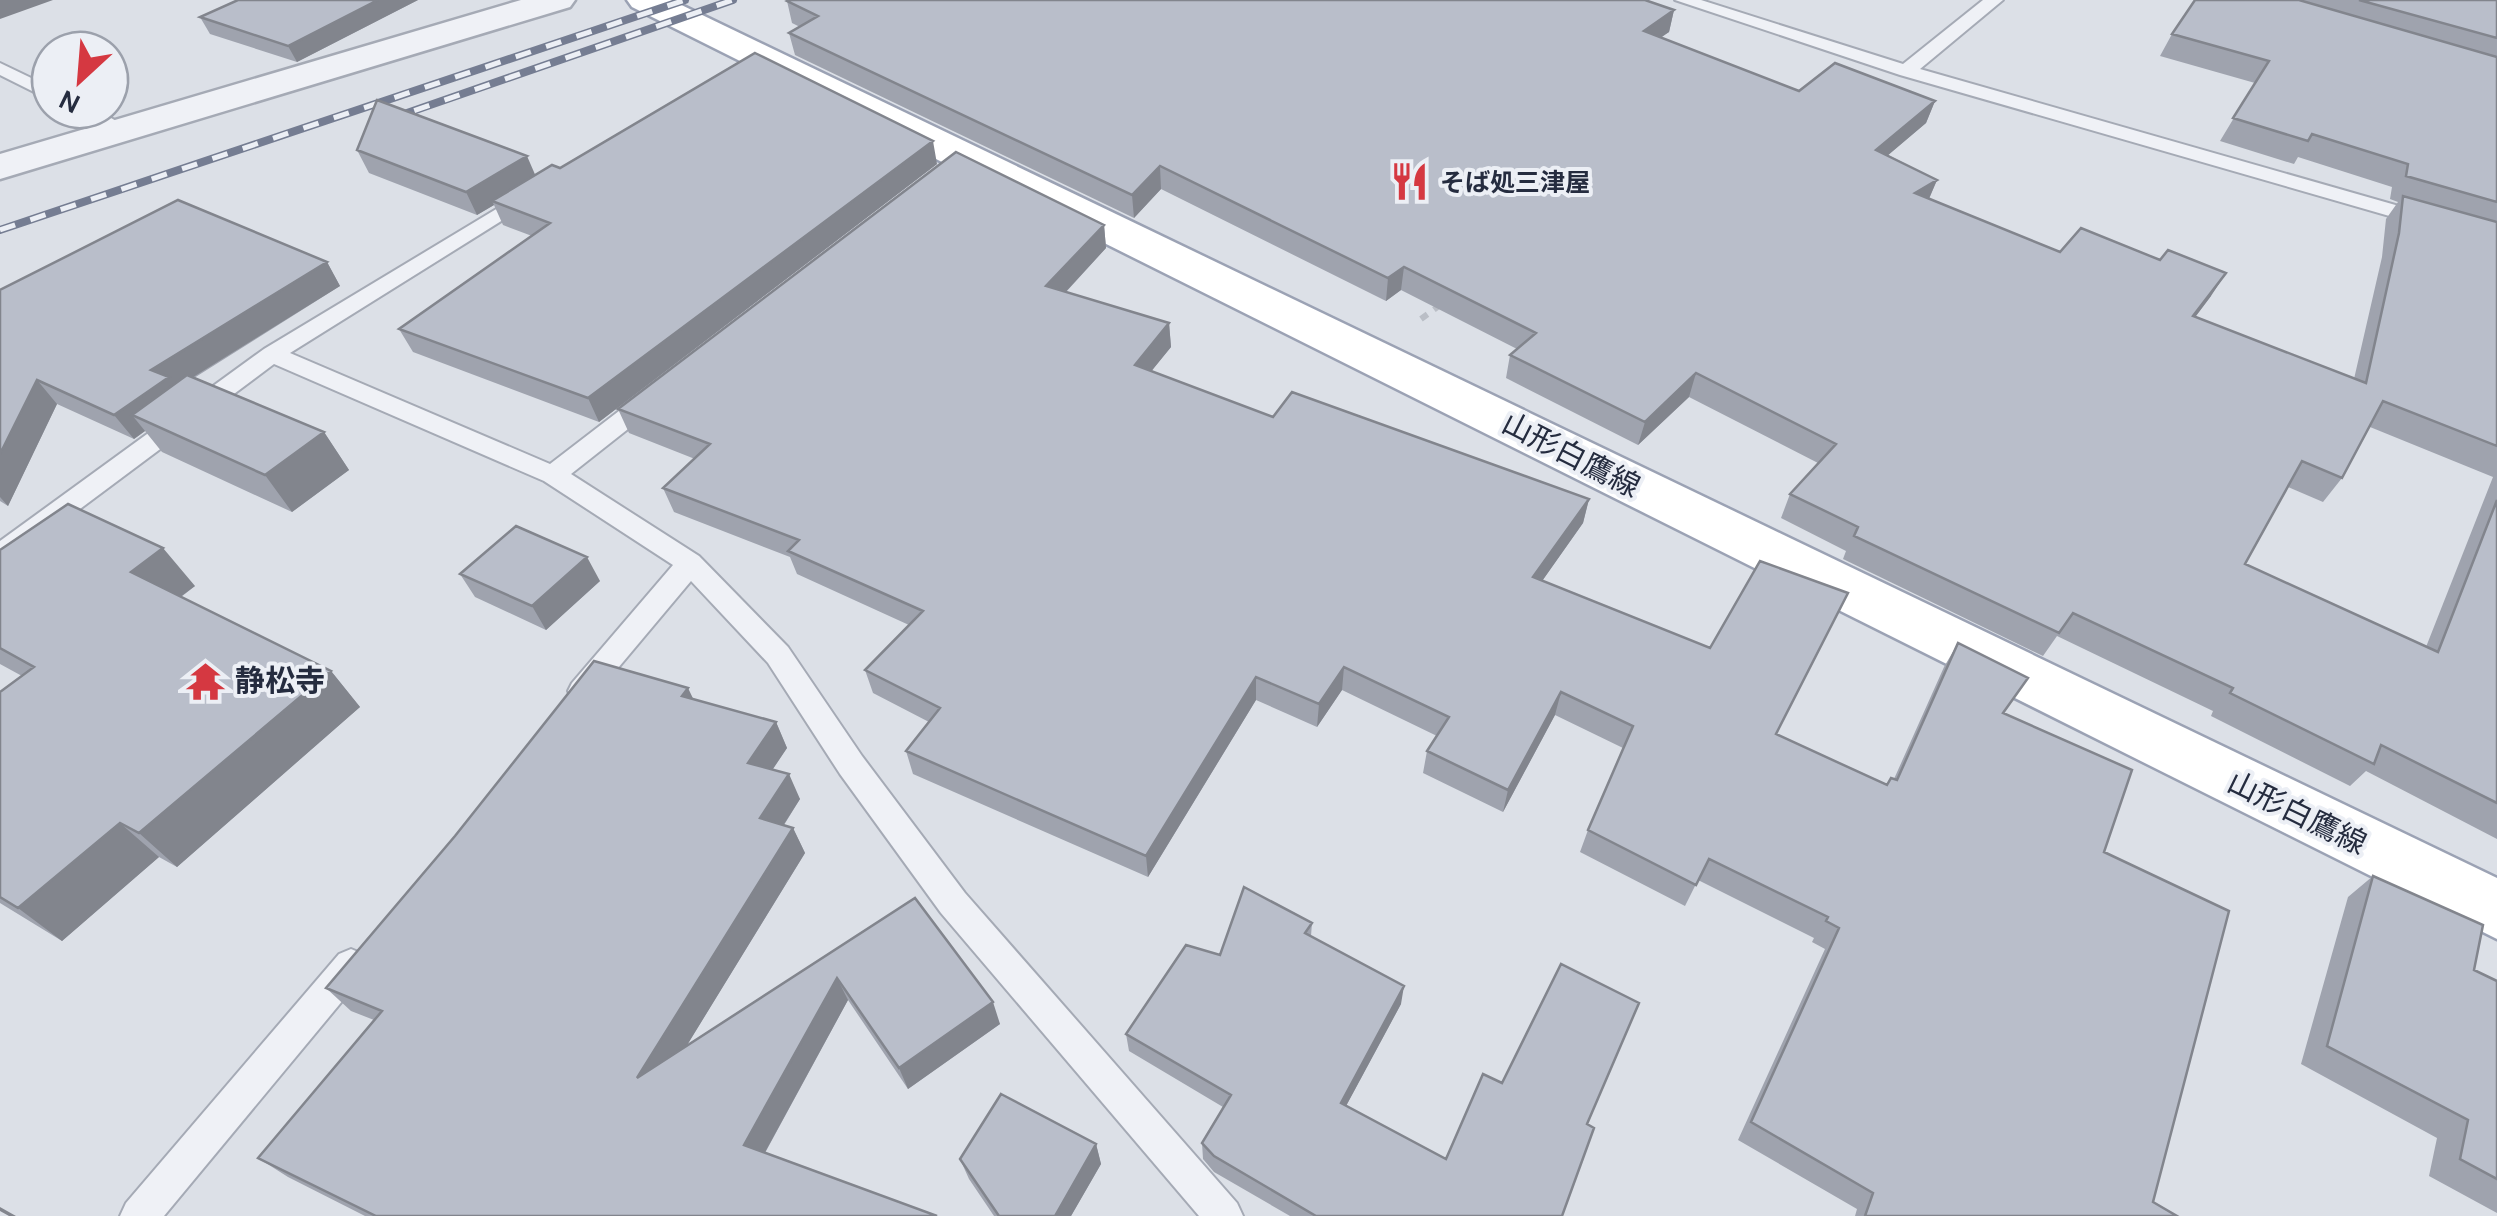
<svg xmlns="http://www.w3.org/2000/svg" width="2497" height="1216" font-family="Karla,'Noto Sans JP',sans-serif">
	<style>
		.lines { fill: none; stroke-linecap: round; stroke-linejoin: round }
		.service-casing { stroke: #a5aab5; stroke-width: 4 }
		.tertiary-casing { stroke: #a5aab5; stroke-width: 5 }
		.primary-casing { stroke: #9ba2b4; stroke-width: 5 }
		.path { stroke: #babec6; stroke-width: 6; stroke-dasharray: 8 8; stroke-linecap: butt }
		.service { fill: #eff1f6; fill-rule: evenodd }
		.tertiary { fill: #eff1f6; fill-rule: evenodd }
		.primary { fill: #fff; fill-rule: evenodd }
		.rail-casing { stroke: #757d92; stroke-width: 8 }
		.rail { stroke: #eceff5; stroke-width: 5; stroke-dasharray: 16; stroke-linecap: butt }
		.wall { fill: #9fa3ae; fill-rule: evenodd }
		.shaded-wall { fill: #82858d }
		.building { fill: #b9beca; stroke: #82858d; stroke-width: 2.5 }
		.labels { text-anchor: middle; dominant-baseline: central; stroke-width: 8; stroke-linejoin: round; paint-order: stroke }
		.far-poi-label { font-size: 25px; font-weight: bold; fill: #252c3f; stroke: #eceff5; text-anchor: start }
		.street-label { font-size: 30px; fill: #252c3f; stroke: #eceff5 }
		.poi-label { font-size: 30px; font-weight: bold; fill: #252c3f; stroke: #eceff5; text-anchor: start }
	</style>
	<rect width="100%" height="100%" fill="#dce0e7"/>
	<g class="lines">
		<defs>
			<path id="service" d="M1675,0H1701L1903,64L1983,0H2003L1920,69L2497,234V247L1900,75Z
				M0,63L50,87V100L0,75Z
				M73,110H97L132,130L122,136L115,134Z
				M528,190L535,192V200L290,353L550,464L645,391H661L665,397L661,403L571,474L699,556L788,647L862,756L965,893L1237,1203L1243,1216H1199L941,913L840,774L768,663L691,581L592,699L582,702L572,699L568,691L572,683L673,565L544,481L274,364L9,562L0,565V541L264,349Z
				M351,949L363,954L368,965L363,976L164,1216H120L126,1203L339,954Z"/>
			<path id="tertiary" d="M521,0H575L570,7L0,179V154Z"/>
			<path id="primary" d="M627,0H671L2497,878V939L632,7Z"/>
		</defs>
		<!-- service casing -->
		<use href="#service" class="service-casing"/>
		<!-- tertiary casing -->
		<use href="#tertiary" class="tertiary-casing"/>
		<!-- primary casing -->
		<use href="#primary" class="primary-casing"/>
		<!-- path -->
		<path class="path" d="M1421,319L1443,303"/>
		<!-- service -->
		<use href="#service" class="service"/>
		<!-- tertiary -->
		<use href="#tertiary" class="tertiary"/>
		<!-- primary -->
		<use href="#primary" class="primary"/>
		<defs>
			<path id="rail" d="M384,121L733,0
				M0,230L685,0"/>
		</defs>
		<!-- rail casing -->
		<use href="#rail" class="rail-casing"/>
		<!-- rail -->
		<use href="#rail" class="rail"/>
	</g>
	<!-- wall -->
	<path class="wall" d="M238,0H418L297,62L210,34L200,17Z
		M2195,0H2497V839L2366,771L2350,786L2211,716L2213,711L2057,636L2043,656L1843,559L1846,551L1781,518L1790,494L1818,463L1689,397L1638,445L1506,378L1510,355L1517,349L1401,290L1386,301L1161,189L1134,218L795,55L789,33L800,27L792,23L787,1L1674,10L1669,32L1660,37L1799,91L1935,101L1926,123L1888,155L1937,180L1929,199L2060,252L2211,296L2195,317L2354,379L2382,257L2386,219L2398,202L2390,199L2392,187L2298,157L2294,164L2220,141L2255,83L2160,56L2172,34ZM2370,427L2493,477L2426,647L2245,564L2288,487L2323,502L2342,478Z
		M357,150L535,175L560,168L937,164L599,422L413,352L399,329L532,236L503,225L494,205L477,215L369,173Z
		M1104,225L1106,248L1066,292L1169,323L1171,347L1151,371L1273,417L1589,499L1583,523L1542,581L1777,734L1886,785L1891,778L1894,779L1944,667L1958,643L2003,713L2104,852L2153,1202L2177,1216H1855L1857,1209L1738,1140L1825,949L1812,942L1814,938L1698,880L1685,906L1580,852L1588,830L1623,748L1555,715L1503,812L1423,773L1427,751L1437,736L1342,690L1317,727L1256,700L1148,877L913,774L906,751L929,722L873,693L865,670L909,625L797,574L790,557L674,512L663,488L695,459L629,433L618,409Z
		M327,262L340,286L194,378L324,432L349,470L292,512L162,452L145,431L134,439L57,404L8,506L0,501V290Z
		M0,550L195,586L181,597L331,671L360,707L177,867L159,857L62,941L0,903V692L22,676L0,664Z
		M460,574L600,581L546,630L475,597Z
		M694,700L776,722L787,748L773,769L800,799L784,825L793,828L805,853L687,1045L915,898L1000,1024L908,1089L848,1000L765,1153L937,1216H365L288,1177L258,1158L374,1020L351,1011L326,988Z
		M2373,876L2474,970L2497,981V1213L2429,1176L2437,1138L2301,1064L2348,897Z
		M1312,923L1311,936L1401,1004L1346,1106L1446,1159L1587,1124L1562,1216H1290L1214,1172L1203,1159L1202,1143L1223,1107L1129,1051L1126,1034L1220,955Z
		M1096,1144L1101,1164L1071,1216H994L969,1179L960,1159Z"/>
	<!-- shaded-wall -->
	<path class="shaded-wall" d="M0,0H53L0,19Z
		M378,0H418L297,62L288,46Z
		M1674,10L1669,32L1639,53L1644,31Z
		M1935,101L1926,123L1867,173L1876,150Z
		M933,141L937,164L599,422L588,398Z
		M527,156L537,179L492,201L494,205L477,215L466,192Z
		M1160,166L1161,189L1134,218L1132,195Z
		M1937,180L1927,203L1915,193Z
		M1104,225L1106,248L1049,310L1046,286Z
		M327,262L340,286L132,415L145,431L134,439L114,415L151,370Z
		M1404,267L1401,290L1386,301L1388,278Z
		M2226,273L2211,296L2178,340L2193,316Z
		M1169,323L1171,347L1137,389L1135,365Z
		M1696,373L1689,397L1638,445L1645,422Z
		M37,380L57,404L8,506L0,497V454Z
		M324,432L349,470L292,512L265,475Z
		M1589,499L1583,523L1528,601L1533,577Z
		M163,548L195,586L164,609L131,572Z
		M587,557L600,581L546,630L532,606Z
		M1344,667L1342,690L1317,727L1319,704Z
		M331,671L360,707L177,867L139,833Z
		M1256,677V700L1148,877L1146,856Z
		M688,688L701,715L682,696Z
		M1561,692L1555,715L1503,812L1508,790Z
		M776,722L787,748L760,788L748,763Z
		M789,774L800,799L772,843L760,818Z
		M120,823L159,857L62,941L18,908Z
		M793,828L805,853L654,1099L637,1078Z
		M837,978L848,1000L758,1165L744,1145Z
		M1404,986L1401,1004L1339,1119L1341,1103Z
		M993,1002L1000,1024L908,1089L899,1068Z
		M1096,1144L1101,1164L1071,1216H1055Z
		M0,1207L16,1216H9L0,1211Z"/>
	<!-- building -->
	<path class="building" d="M238,0H378L288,46L200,17Z
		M789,0H1645L1674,10L1644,31L1799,91L1835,63L1935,101L1876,150L1937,180L1915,193L2060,252L2081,228L2160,260L2168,250L2226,273L2193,316L2366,383L2399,233L2403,196L2497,222V446L2383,401L2342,478L2302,461L2245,564L2438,652L2497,500V803L2381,745L2374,764L2230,693L2233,688L2073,613L2059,633L1854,536L1858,527L1790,494L1836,444L1696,373L1645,422L1510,355L1536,333L1404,267L1388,278L1160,166L1132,195L789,33L818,16L787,1Z
		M2195,0H2299L2497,57V202L2406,176L2408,164L2312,134L2308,141L2233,118L2269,61L2172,34Z
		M2359,0H2497V38Z
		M755,53L933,141L588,398L399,329L550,223L492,201L552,165L560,168Z
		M377,100L527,156L466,192L357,150Z
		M956,152L1104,225L1046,286L1169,323L1135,365L1273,417L1292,392L1589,499L1533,577L1710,648L1760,561L1848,593L1776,734L1887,785L1891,778L1897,780L1958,643L2028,678L2003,713L2132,770L2104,852L2229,911L2153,1202L2177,1216H1865L1873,1193L1751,1122L1839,928L1826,921L1828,917L1709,859L1696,885L1588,830L1633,726L1561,692L1508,790L1427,751L1449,717L1344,667L1319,704L1256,677L1146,856L906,751L940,708L865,670L923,611L788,551L799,540L663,488L710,444L618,409Z
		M178,200L327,262L151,370L169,377L114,415L37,380L0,454V290Z
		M187,375L324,432L265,475L132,415Z
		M68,504L163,548L131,572L331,671L139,833L120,823L18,908L0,897V692L34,667L0,648V550Z
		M516,526L587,557L532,606L460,574Z
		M594,661L688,688L682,696L776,722L748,763L789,774L760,818L793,828L637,1078L915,898L993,1002L899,1068L837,978L744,1145L937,1216H376L258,1158L382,1011L326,988L455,836Z
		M2373,876L2483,925L2474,970L2497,981V1179L2460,1159L2468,1120L2327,1046Z
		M1244,887L1312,923L1305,933L1404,986L1341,1103L1446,1159L1483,1074L1502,1083L1561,964L1639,1003L1587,1124L1594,1128L1562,1216H1316L1214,1156L1202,1143L1231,1095L1126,1034L1186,945L1220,955Z
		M1001,1094L1096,1144L1055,1216H999L960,1159Z"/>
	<!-- icons -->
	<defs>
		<symbol id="restaurant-bare" viewBox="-9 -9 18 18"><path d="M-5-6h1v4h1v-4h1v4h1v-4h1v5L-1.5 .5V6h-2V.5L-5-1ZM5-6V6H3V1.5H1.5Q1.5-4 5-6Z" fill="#d53841" stroke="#eceff5" stroke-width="2.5" paint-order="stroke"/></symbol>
		<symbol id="temple-bare" viewBox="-9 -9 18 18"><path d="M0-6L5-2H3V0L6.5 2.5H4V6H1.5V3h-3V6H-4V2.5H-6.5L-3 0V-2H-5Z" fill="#d53841" stroke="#eceff5" stroke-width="2.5" paint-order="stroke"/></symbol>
	</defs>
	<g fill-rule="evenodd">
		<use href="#restaurant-bare" x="1382" y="154" width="55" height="55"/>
		<use href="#temple-bare" x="178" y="654" width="55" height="55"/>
	</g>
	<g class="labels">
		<!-- far-poi labels -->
		<g class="far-poi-label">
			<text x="1440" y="182">そば処三津屋</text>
		</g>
		<!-- street labels -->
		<g class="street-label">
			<text transform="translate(1571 455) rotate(27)">山形白鷹線</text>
			<text transform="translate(2297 813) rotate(26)">山形白鷹線</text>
		</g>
		<!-- poi labels -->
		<g class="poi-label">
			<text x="235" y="681">静松寺</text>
		</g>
	</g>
	<!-- north arrow -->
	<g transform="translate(80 80) rotate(206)"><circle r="48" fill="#eceff5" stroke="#9ca1ac" stroke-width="2.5"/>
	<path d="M0-8L18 38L0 25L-18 38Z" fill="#d53841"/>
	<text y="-15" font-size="28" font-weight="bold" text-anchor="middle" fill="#252c3f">N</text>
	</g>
</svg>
